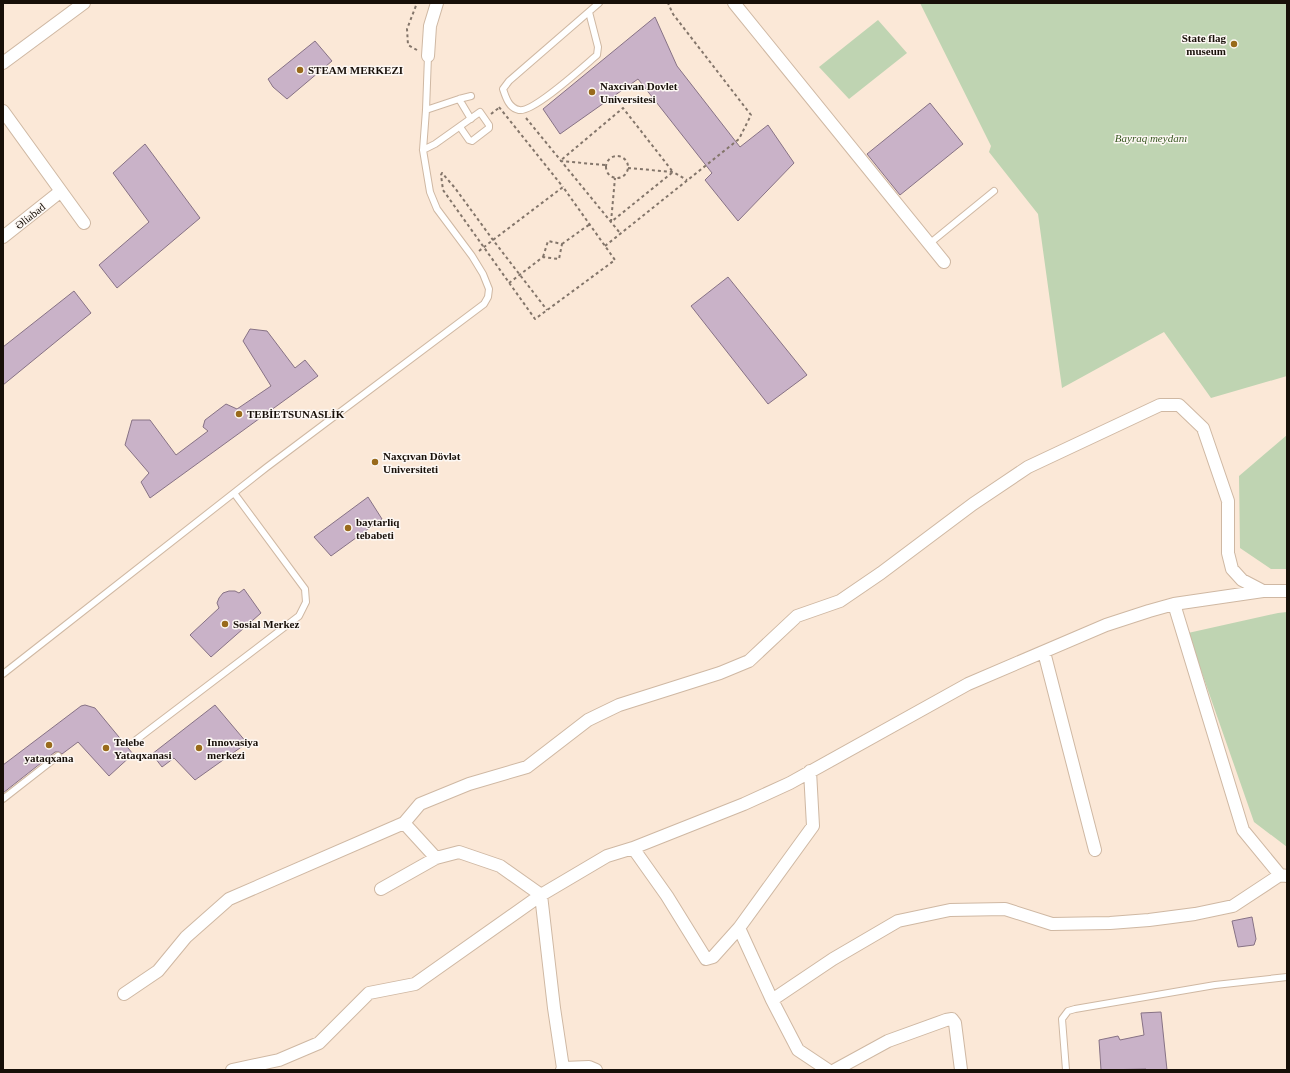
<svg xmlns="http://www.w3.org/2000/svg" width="1290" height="1073" font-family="'Times New Roman',serif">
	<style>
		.green { fill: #bfd4b2 }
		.building { fill: #c9b2c8; stroke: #877285 }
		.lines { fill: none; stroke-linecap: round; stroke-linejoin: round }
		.service-casing { stroke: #cfb8a3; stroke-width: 8 }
		.minor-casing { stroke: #cfb8a3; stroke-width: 14 }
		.path { stroke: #83756a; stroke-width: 2; stroke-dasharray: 3 3; stroke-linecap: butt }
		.service { stroke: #fff; stroke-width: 6 }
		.minor { stroke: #fff; stroke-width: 12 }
		.poi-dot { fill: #996a1b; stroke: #fdf8f4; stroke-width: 1.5 }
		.labels { text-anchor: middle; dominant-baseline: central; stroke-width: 3; stroke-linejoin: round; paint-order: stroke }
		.poi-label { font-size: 11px; font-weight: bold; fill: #170f08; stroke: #fdf8f4; text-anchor: start }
		.park-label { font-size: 11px; font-style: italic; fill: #375720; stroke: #fdf8f4 }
		.street-label { font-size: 11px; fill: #170f08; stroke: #fdf8f4 }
	</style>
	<rect width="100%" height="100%" fill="#fbe8d7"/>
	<!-- green -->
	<path class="green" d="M920,3H1287V376L1211,398L1164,332L1062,388L1038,214L989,152L991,146Z
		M878,20L907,53L849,99L819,67Z
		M1287,435V569H1271L1240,548L1239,476Z
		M1287,612V847L1254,822L1188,633L1278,613Z"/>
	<!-- building -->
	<path class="building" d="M655,17L677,66L740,147L768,125L794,163L738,221L705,180L712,173L638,79L560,134L543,109Z
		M315,41L332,61L287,99L273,87L268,79Z
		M930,103L963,144L900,195L867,154Z
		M145,144L200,218L117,288L99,265L149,222L113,173Z
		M728,277L807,375L768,404L691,306Z
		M74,291L91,313L3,385V347Z
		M250,329L267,331L295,368L305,360L318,376L150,498L141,482L149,473L125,445L132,420H150L176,455L208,431L203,427L205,420L226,404L237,409L271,386L243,341Z
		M368,497L382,519L331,556L314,537Z
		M244,589L261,613L211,657L190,635L219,608L217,603L219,598L223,593L229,591H235L239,593Z
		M85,705L95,708L133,754L109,776L78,742L62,754L59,752H55L3,793V765L81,706Z
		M215,705L247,743L195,780L174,758L162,767L152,754Z
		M1252,917L1256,939L1254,945L1238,947L1232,921Z
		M1161,1012L1167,1070H1146V1069L1101,1070L1099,1040L1118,1036L1120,1040L1144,1035L1141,1013Z"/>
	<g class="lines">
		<defs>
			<path id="service" d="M589,12L598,47L597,55C584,66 533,113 519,110C509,108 506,98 503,89L509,81L599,3
				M459,99L471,119
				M426,110L459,99L471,96
				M423,150L435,144L480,112L489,125V128L472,141L469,140L460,127
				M929,244L994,191
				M3,674L267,467L484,304L488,297L489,289L483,274L472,256L437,209L430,192L423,150L426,110L428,56
				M136,740L299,616L306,602L305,589L234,493
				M3,799L58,756
				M1066,1070L1062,1019L1068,1011L1075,1009L1215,985L1287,977"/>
			<path id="minor" d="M734,3L944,262
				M428,56L430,26L437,3
				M3,63L84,3
				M3,111L84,223
				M3,237L56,195
				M1174,604L1243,830L1280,875
				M1044,652L1095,850
				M404,823L436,858
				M633,848L667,896L706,959L713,957L739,928L813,826L810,771
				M381,889L436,858L459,852L500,866L541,895L554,1008L563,1068
				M739,928L772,1000L798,1050L828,1070
				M124,994L158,971L186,937L229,899L404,823L420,804L469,784L527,767L588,720L619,705L720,673L749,661L797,616L840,601L881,573L973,504L1028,467L1160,405H1179L1203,428L1228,501V553L1232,569L1242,580L1263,591
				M772,1000L833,959L898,921L950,910L1005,909L1052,924L1110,923L1149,920L1195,914L1233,906L1280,875L1287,876
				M232,1070L279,1060L319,1043L369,993L415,984L541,895L607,856L633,848L744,804L790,783L968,684L1106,625L1149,611L1174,604L1263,591H1287
				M562,1070L563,1068L589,1067L596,1070
				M835,1070L888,1041L946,1020L952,1019L955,1023L961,1070"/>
		</defs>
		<!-- service casing -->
		<use href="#service" class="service-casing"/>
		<!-- minor casing -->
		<use href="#minor" class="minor-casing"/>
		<!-- path -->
		<path class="path" d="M417,50L408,45L407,29L417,3
			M499,107L563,187
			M491,114L500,107
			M526,118L620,233
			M606 167a11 11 0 1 1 22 0a11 11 0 1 1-22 0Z
			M605,165L560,161L623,108L673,172L611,222
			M628,168L673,172L687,180
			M611,222L615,178
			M562,244L590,224
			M605,246L739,139L751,115L673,14L668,3
			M479,251L493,240L563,187L615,260L535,319L443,190L441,175L442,173L455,188L493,240L547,310
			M509,283L543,257L559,259L562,244L548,241L543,257"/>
		<!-- service -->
		<use href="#service" class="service"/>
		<!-- minor -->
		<use href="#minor" class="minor"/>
	</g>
	<!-- markers -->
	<g class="poi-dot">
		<circle cx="1234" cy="44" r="4"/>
		<circle cx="300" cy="70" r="4"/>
		<circle cx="592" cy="92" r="4"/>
		<circle cx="239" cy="414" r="4"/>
		<circle cx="375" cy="462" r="4"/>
		<circle cx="348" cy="528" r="4"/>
		<circle cx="225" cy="624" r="4"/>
		<circle cx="49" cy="745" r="4"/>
		<circle cx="106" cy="748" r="4"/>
		<circle cx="199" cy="748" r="4"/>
	</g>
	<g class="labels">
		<!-- poi labels -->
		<g class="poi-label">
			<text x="1226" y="38" text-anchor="end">State flag<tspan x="1226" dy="13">museum</tspan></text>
			<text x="308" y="70">STEAM MERKEZI</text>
			<text x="600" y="86">Naxcivan Dovlet<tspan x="600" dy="13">Universitesi</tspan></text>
			<text x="247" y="414">TEBİETSUNASLİK</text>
			<text x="383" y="456">Naxçıvan Dövlət<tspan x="383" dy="13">Universiteti</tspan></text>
			<text x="356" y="522">baytarliq<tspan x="356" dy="13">tebabeti</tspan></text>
			<text x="233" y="624">Sosial Merkez</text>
			<text x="114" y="742">Telebe<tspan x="114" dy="13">Yataqxanasi</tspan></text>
			<text x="207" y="742">Innovasiya<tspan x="207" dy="13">merkezi</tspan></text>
			<text x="49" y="758" text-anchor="middle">yataqxana</text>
		</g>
		<!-- park labels -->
		<g class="park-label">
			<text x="1151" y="138">Bayraq meydanı</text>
		</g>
		<!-- street labels -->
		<g class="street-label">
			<text transform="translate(30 216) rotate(-38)">Əliabad</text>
		</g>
	</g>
	<!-- border -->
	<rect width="1290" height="1073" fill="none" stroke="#170f08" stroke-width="8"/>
</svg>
